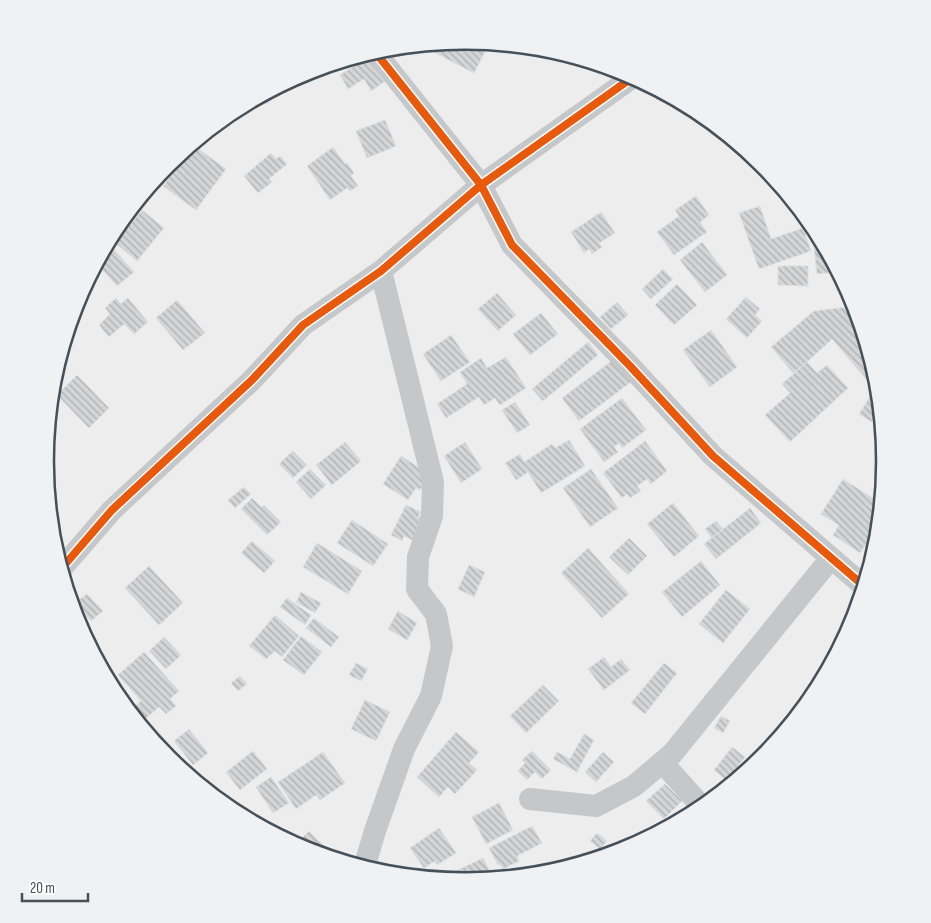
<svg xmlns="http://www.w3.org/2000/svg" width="931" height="923" font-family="'Sofia Sans Condensed',sans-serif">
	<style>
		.building { fill: url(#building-back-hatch); stroke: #dfdfe0 }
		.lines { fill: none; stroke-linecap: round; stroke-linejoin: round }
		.street { stroke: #c5c8ca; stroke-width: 22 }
		.cycleway-casing { stroke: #fff; stroke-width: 11 }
		.cycleway { stroke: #e8590c; stroke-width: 8 }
		.rim { fill: none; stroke: #45515a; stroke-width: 2.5 }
	</style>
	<defs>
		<pattern id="building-back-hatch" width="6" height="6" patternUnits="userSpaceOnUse" patternTransform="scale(1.25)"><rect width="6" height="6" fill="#d4d5d6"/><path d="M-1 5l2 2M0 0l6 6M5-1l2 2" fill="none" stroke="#aeafb1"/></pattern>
	</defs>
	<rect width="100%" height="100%" fill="#eeeded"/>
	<!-- building -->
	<path class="building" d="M466,41L489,44L474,73L422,46Z
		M372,55L387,80L371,91L364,79L348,89L340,75Z
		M301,75L266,104L260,97Z
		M385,120L396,146L367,158L356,131Z
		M193,145L226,169L196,210L163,186Z
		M333,147L345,164L347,163L354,173L351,176L358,186L350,191L347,188L330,200L307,166Z
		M271,153L276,159L280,156L287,164L269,179L272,182L258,193L244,176Z
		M696,196L709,215L700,222L707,232L674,255L657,232L679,216L675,210Z
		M760,206L771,239L803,228L811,251L759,269L739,213Z
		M142,210L164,228L137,261L115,243Z
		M601,212L615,233L599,243L602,247L592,254L589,249L584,253L571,232Z
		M702,242L727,275L705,292L680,260Z
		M108,243L134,272L117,286L97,264Z
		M826,248L838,272L817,274L814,249Z
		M778,266H808V286L778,285Z
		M663,269L673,279L651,299L642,289Z
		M677,284L697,305L674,325L655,305Z
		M497,293L516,315L498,331L478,309Z
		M746,297L760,309L755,315L762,321L747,338L726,319Z
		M116,298L121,304L128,298L148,322L134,334L124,324L109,337L99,325L110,314L105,308Z
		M177,300L205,333L183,350L156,318Z
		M617,302L628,315L611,329L600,317Z
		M848,307L860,323L878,380V383L873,387L832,339L807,362L793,373L771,347L814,311Z
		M541,313L558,334L530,355L513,334Z
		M711,330L737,367L710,387L683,350Z
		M451,335L470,362L441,381L423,354Z
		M588,342L598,355L543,401L532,389Z
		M506,357L526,388L500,405L495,398L484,405L479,397L446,418L437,404L467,384L460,372L481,358L487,368Z
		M614,359L631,382L579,421L562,398Z
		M807,362L817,373L827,365L848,388L790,442L765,415L790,393L782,384Z
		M77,375L109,408L89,428L57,395Z
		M874,390L879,393L881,409L872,422L859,414Z
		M622,398L646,430L622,448L619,443L614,447L618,452L604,462L580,429Z
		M515,402L530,425L517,433L502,410Z
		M569,440L585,466L541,493L528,472L516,480L505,463L520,454L524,462L552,444L555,448Z
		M645,441L667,471L651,484L647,479L637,486L641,491L630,498L627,494L622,498L603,473Z
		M345,442L361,461L332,485L316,465Z
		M465,442L482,469L461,483L444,456Z
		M293,451L307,465L293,478L279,464Z
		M401,456L426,472L425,482L420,490L416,488L408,500L383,484Z
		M310,469L326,485L311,499L296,482Z
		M591,469L618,508L590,527L563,488Z
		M843,479L882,504L880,523L860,553L833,535L839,525L821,514Z
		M244,487L251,494L235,508L228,500Z
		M252,498L261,507L264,505L281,522L267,535L241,509Z
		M673,503L699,536L674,557L647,524Z
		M406,505L421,512L418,517L424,520L414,541L404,536L402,541L391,535Z
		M750,508L761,523L716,559L704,544Z
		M352,520L388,544L373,566L337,543Z
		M716,521L723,529L712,538L705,529Z
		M629,538L647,556L628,575L609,557Z
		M252,541L275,561L264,573L241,553Z
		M317,543L362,571L348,594L303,567Z
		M588,548L629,594L602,618L561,573Z
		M701,561L720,585L682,617L662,592Z
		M469,565L485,572L474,597L458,589Z
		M149,566L183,603L159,625L125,588Z
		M726,590L750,609L723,643L699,624Z
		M301,592L321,603L315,613L296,602Z
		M87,594L103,611L91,621L75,603Z
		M287,598L311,615L305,625L280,607Z
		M398,611L417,623L407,640L388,629Z
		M275,615L299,636L282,657L275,651L266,659L249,646Z
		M314,618L339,637L331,647L306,628Z
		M301,636L322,652L304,675L283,660Z
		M164,637L181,655L166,669L149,651Z
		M144,652L179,691L170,699L176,706L166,714L159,707L143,721L132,709L141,701L118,675Z
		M604,657L611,667L621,659L630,670L604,690L588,669Z
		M356,663L368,669L361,681L349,675Z
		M664,663L677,673L645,714L631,703Z
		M240,676L247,684L238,691L231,683Z
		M543,685L559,701L526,733L510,716Z
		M365,700L390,712L376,741L351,729Z
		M797,714L798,715L778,740L776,738Z
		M721,716L730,721L723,733L714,728Z
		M189,729L208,753L193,765L174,741Z
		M456,732L479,752L469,763L477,770L455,794L448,787L439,797L417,777Z
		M584,734L594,740L577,772L553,759L557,752L570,759Z
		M732,747L745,757L727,781L714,770Z
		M253,751L267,769L240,790L226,772Z
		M532,751L551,770L542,779L535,772L527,780L518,771L525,763L522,760Z
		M323,752L345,783L320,800L316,795L296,809L278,782Z
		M603,752L614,762L596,782L585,772Z
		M271,777L289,803L273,813L256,787Z
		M665,784L682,801L664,819L646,801Z
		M499,803L513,830L486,844L472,817Z
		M690,808L695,813L671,826Z
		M532,826L542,843L517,856L519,861L503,869L500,864L498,865L489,848Z
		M439,828L456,853L437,865L435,861L424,868L410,848Z
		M309,831L332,854L329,857L304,850L295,845Z
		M597,833L607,841L600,849L590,841Z
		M483,858L494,879L466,882L456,881L452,873Z"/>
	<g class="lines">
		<!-- street -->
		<path class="street" d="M374,52L380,58L481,185L512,245L630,366L713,456L865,587
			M61,569L112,510L252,380L303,325L381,271L481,185L633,77
			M662,762L703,808
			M530,799L596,806L634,786L672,754L831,558
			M364,868L375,831L404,749L431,696L442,646L436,614L417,589L418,557L432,516L433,482L381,271"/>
		<defs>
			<path id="cycleway" d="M374,52L380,58L481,185L512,245L630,366L713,456L865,587
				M61,569L112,510L252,380L303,325L381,271L481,185L633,77"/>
		</defs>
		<!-- cycleway casing -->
		<use href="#cycleway" class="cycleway-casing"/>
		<!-- cycleway -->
		<use href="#cycleway" class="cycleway"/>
	</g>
	<!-- crop -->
	<path d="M0 0H931V923H0ZM54 461a411 411 0 1 1 822 0a411 411 0 1 1-822 0Z" fill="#f0f1f2" fill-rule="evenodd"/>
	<path class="rim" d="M54 461a411 411 0 1 1 822 0a411 411 0 1 1-822 0Z"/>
	<!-- scale -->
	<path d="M22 893v8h66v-8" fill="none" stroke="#45515a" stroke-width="2.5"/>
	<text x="30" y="893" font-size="15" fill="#45515a" stroke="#ffffff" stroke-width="4" paint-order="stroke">20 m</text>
</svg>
